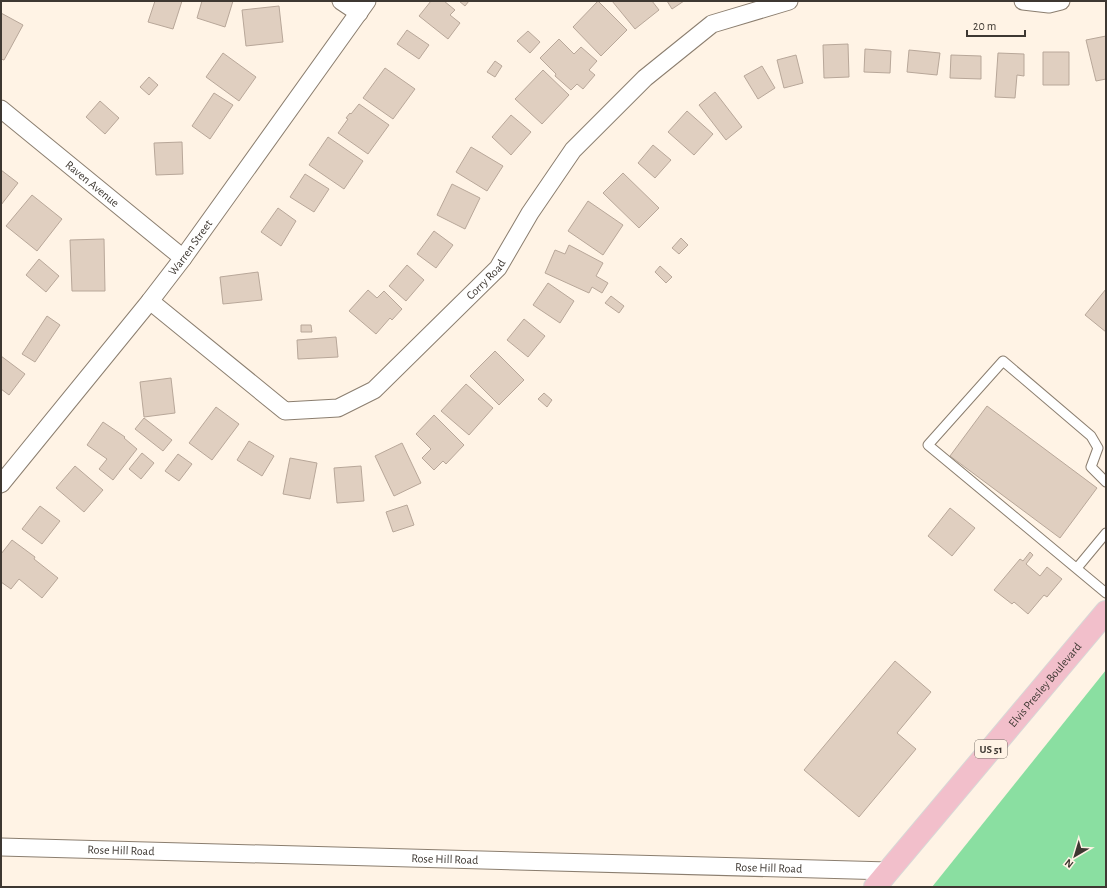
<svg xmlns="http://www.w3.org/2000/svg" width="1107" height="888" font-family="'Alegreya Sans',sans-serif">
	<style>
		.green { fill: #8adfa1 }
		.building { fill: #e0cfc0; stroke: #b8a799 }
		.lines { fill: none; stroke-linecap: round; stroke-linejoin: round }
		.lane-casing { stroke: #8b7e6f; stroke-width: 11 }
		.street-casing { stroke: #8b7e6f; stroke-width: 19 }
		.primary-casing { stroke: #d8d7d6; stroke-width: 24 }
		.lane { stroke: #fff; stroke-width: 9 }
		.street { stroke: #fff; stroke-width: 17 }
		.primary { stroke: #f2bfcb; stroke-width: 22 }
		.labels { text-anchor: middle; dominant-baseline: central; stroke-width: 3.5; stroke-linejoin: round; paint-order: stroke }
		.shield { fill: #fff3e5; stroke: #787068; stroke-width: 1 }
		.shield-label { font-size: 11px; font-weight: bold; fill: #3e3832 }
		.street-label { font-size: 12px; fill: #3e3832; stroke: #fff3e5 }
	</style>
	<rect width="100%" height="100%" fill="#fff3e5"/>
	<!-- green -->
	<path class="green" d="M1106,670V887H932Z"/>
	<!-- building -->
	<path class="building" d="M155,1H182L173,29L148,22Z
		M202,1H233L225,27L197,18Z
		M431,1H444L455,10L450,15L460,23L448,39L419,16Z
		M459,1H469L465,6Z
		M598,1L627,30L601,56L573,27Z
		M612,1H652L659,10L635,29Z
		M667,1H684L672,9Z
		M279,6L283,42L246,46L242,10Z
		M1,13L23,25L4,60L1,59Z
		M407,30L429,45L419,59L397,44Z
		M528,31L540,42L530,53L517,41Z
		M1106,36V79L1096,81L1086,40Z
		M559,39L574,54L581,47L597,61L589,70L595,75L583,89L577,84L571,90L555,76L556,74L540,58Z
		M848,44L849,77L824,78L823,45Z
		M865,49L891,51L890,73L864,72Z
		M909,50L940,53L937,75L907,72Z
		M1043,52H1069V85H1043Z
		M223,53L256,77L239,101L206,77Z
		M998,53L1024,54V76L1017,75L1015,98L995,97Z
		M796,55L803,83L784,88L777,60Z
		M951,55L981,56V79L950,78Z
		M495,61L502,66L495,77L487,72Z
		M762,66L775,88L758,99L744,76Z
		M385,68L415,89L393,119L363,98Z
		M543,70L569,95L542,124L515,99Z
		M149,77L158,85L149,95L140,87Z
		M715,92L742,127L726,140L699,105Z
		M214,93L233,105L210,139L192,126Z
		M100,101L119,118L105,134L86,117Z
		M359,104L389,125L368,154L338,133L348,119L346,118L350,113L351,114Z
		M687,111L713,134L694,155L668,132Z
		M511,115L531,132L511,155L492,137Z
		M328,137L363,161L344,189L309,165Z
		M182,142L183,174L156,175L154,143Z
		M653,145L671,160L655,178L638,163Z
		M471,147L503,166L487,191L456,172Z
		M1,170L18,183L1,205Z
		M623,173L659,208L639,228L603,193Z
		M305,174L329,189L314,212L290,197Z
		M452,184L480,198L465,229L437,215Z
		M32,195L62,219L37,251L6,226Z
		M588,201L623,225L603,255L568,231Z
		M278,208L296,221L281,246L261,232Z
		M434,231L453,245L436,268L417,254Z
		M681,238L688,245L679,254L672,248Z
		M104,239L105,291H72L70,240Z
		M569,245L603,263L596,276L608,283L602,293L592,287L589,293L545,273L555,250L565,254Z
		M39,259L59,276L46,292L26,275Z
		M407,265L424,280L406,301L389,286Z
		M660,266L672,277L666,283L655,272Z
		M258,272L262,300L223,304L220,277Z
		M548,283L574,301L560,323L533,305Z
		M1106,289V332L1085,315Z
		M368,290L377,298L384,291L402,309L392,320L390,318L376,334L349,311Z
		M611,296L624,306L619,313L605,303Z
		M47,316L60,325L35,362L22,354Z
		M524,319L545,336L528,357L507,340Z
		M301,325H311L312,332H301Z
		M336,337L338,357L298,359L297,340Z
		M495,351L524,380L499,405L470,376Z
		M1,356L25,374L9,395L1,389Z
		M171,378L175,413L144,417L140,382Z
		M466,384L493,408L469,435L441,411Z
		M544,393L552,400L547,407L538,399Z
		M987,406L1097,488L1060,538L950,456Z
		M216,407L239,424L212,460L189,443Z
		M434,415L464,445L446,464L443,461L434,470L422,458L431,449L416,434Z
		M144,418L172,440L163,451L135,429Z
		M103,422L125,437L124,438L137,449L113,480L99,469L107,459L87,445Z
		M249,441L274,456L262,476L237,460Z
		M402,443L421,483L394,496L375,456Z
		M142,453L154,463L141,479L129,469Z
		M178,454L192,464L179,481L165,471Z
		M290,458L317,463L310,499L283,494Z
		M75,466L103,490L84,512L56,488Z
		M361,466L364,501L337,503L334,468Z
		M407,505L414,525L393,532L386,512Z
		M40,506L60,521L42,544L22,529Z
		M950,508L975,528L952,556L928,536Z
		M12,540L35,557L34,559L58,578L42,598L19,579L11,589L1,582V554Z
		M1030,552L1033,555L1026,564L1040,576L1047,567L1062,579L1047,597L1044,595L1028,614L1014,602L1012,604L994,590L1020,559L1023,561Z
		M895,661L931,692L897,733L916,749L859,817L804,770Z"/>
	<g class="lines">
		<defs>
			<path id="lane" d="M1106,482L1091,467L1098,448L1091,436L1003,361L928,445L1106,593
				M1077,568L1106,533"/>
			<g id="street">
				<path d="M341,1L359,13"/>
				<path d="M1023,1L1049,4L1061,1"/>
				<path id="s1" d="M1,109L183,258"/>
				<path id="s2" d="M150,301L285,411L338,408L374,390L498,268L530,213L573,150L645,78L712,24L789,1"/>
				<path id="s3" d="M1,484L150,301L183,258L367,1"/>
				<path id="s4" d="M1,847L889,871"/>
			</g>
			<g id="primary">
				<path id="s5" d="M875,887L1106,612"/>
			</g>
		</defs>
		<!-- lane casing -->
		<use href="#lane" class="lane-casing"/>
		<!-- street casing -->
		<use href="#street" class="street-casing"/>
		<!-- primary casing -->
		<use href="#primary" class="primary-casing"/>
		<!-- lane -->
		<use href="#lane" class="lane"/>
		<!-- street -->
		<use href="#street" class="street"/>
		<!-- primary -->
		<use href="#primary" class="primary"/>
	</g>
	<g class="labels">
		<!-- shield labels -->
		<rect class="shield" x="975" y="740" width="32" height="18" rx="3"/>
		<g class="shield-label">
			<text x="991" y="749">US 51</text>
		</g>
		<!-- street labels -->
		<g class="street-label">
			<text stroke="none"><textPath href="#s1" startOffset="118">Raven Avenue</textPath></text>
			<text stroke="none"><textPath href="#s3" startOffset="303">Warren Street</textPath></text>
			<text stroke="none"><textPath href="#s2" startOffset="425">Corry Road</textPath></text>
			<text stroke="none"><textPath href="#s5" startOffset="264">Elvis Presley Boulevard</textPath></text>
			<text stroke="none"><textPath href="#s4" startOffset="120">Rose Hill Road</textPath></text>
			<text stroke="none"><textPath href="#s4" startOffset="444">Rose Hill Road</textPath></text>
			<text stroke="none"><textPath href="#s4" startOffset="768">Rose Hill Road</textPath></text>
		</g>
	</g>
	<!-- border -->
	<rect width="1107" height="888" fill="none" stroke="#3e3832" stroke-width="4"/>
	<!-- north arrow -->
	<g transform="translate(1075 856) rotate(218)" stroke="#fff3e5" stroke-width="3" paint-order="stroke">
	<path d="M0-3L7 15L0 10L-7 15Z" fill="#3e3832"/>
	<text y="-6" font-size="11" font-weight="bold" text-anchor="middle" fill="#3e3832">N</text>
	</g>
	<!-- scale -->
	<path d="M967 30v6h58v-6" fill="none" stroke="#3e3832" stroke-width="2"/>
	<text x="973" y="30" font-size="12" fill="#3e3832" stroke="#fff3e5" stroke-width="3" paint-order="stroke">20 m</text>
</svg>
